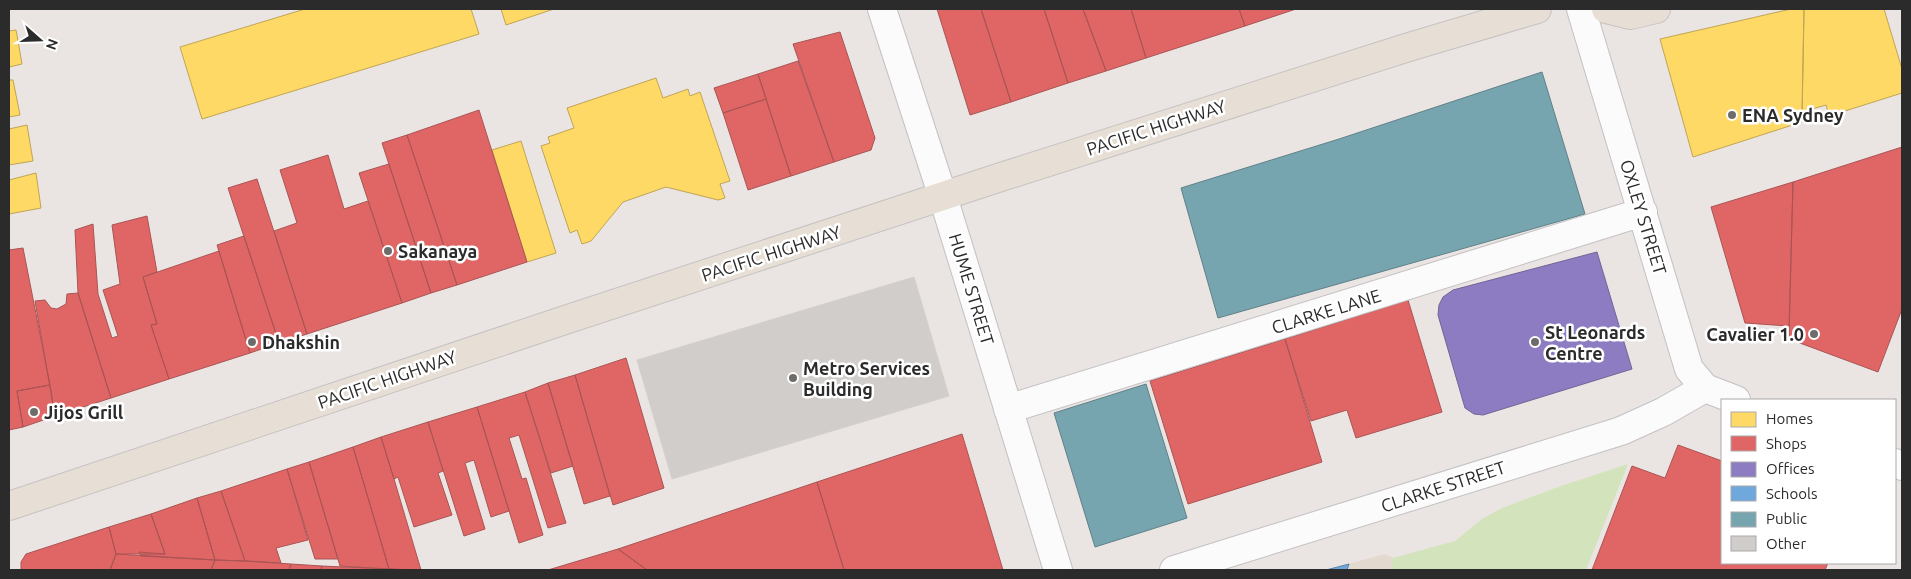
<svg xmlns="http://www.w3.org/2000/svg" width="1911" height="579" font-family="Ubuntu,sans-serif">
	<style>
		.education { fill: #e4d9cf }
		.green { fill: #d3e3bb }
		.homes { fill: #ffd966; stroke: #bfa554 }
		.shops { fill: #e06666; stroke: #aa5454 }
		.offices { fill: #8e7cc3; stroke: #706495 }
		.schools { fill: #6fa8dc; stroke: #5b82a7 }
		.public { fill: #76a5af; stroke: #608087 }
		.building { fill: #d0cdcb; stroke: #d4d0ce }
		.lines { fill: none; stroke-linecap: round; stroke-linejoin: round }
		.street-casing { stroke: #c3c1c3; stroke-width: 30 }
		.primary-casing { stroke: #c5c3c2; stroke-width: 30 }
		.street { stroke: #fcfbfb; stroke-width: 28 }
		.primary { stroke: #e7dfd5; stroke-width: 28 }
		.poi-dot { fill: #6e6c6b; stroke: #fff; stroke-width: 2 }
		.labels { text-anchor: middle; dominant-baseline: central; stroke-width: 5; stroke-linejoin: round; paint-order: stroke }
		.poi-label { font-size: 18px; font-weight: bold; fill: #2b2b2b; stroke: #fff; text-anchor: start }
		.street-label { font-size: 18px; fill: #2b2b2b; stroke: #fff }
	</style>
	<rect width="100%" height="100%" fill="#eae4e2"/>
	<!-- education -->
	<path class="education" d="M1385,554L1393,558L1391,570H1326Z"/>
	<!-- green -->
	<path class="green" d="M1628,464L1586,570H1391L1393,558L1455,541L1482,519L1502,508L1558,487Z"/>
	<!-- homes -->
	<path class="homes" d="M305,9H471L479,34L202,119L180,47Z
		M501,9H554L506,25Z
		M1791,9H1804L1802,122L1693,157L1660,39Z
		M1804,9H1884L1902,69V93L1829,116L1826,105L1802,112Z
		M16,30L22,64L9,67V31Z
		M656,78L663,98L688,89L690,96L700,92L730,181L720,184L725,198L718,200L666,187L623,202L591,241L582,244L577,230L570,233L541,146L550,143L548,137L574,128L567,108Z
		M9,80H13L20,115L9,117Z
		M27,125L33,161L9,165V129Z
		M521,141L556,253L527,262L492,150Z
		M36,173L41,208L9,214V180Z"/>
	<!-- shops -->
	<path class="shops" d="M937,9H981L1011,102L970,115Z
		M981,9H1044L1068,83L1011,102Z
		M1044,9H1083L1106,71L1068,83Z
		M1083,9H1131L1146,58L1106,71Z
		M1131,9H1239L1245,26L1146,58Z
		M1239,9H1296L1245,26Z
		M840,32L875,138L871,150L834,162L793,44Z
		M798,61L834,162L791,176L758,74Z
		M758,74L766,99L723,113L714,88Z
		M766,99L791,176L748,190L723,113Z
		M479,110L527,262L457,285L407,135Z
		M407,135L457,285L431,293L382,143Z
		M1902,147V309L1878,372L1789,339L1793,182Z
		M328,155L344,209L368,201L402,303L307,334L274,231L297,223L280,170Z
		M389,164L431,293L402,303L359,173Z
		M257,179L307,334L279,343L228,188Z
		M1793,182L1789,326L1745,323L1711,207Z
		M147,216L157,272L143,277L157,324L151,325L169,379L111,398L78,293L75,230L93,224L98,294L112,338L118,336L103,290L120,284L112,225Z
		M244,236L279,343L250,353L217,245Z
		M23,248L50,385L17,391L23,427L9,430V250Z
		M219,251L250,353L169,379L151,325L157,324L143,277Z
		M78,293L111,398L55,416L35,301L45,300L51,308L57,309L66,304L67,294Z
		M1408,300L1442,412L1356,438L1347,410L1311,421L1285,339Z
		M1285,339L1322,462L1188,504L1150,381Z
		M626,358L664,488L613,505L575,375Z
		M575,375L610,496L584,504L548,383Z
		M548,383L573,466L551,473L525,392Z
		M50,385L55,416L23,427L17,391Z
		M525,392L566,523L548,528L519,435L509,438L522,479L526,478L543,535L519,543L477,407Z
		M477,407L509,511L491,517L474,460L465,463L485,529L464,536L428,422Z
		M428,422L443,471L438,473L452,515L414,527L398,477L394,479L381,437Z
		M962,434L1003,570H844L817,482Z
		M381,437L394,479L421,570L389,569L353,447Z
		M1678,445L1722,461V563H1828L1825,570H1592L1632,466L1665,478Z
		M353,447L389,569L340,566L309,462Z
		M309,462L338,559H315L287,469Z
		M287,469L308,540L276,548L281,563L245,561L221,491Z
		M817,482L844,570H647L618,549Z
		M221,491L245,561L215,560L197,498Z
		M197,498L215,560L141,556L139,552L165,554L151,514Z
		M151,514L165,554H116L109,527Z
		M109,527L116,554L110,570H21V562L26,554Z
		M618,549L647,570H548Z
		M116,554L200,559L215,560L211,570H110Z
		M215,560L245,561L291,564L289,570H211Z
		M291,564L322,566L321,570H289Z
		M322,566L389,569L412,570H321Z"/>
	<!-- offices -->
	<path class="offices" d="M1597,252L1632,369L1483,415L1474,414L1465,408L1438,315L1439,305L1443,297L1453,290Z"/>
	<!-- schools -->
	<path class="schools" d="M1349,564L1347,570H1326Z"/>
	<!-- public -->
	<path class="public" d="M1542,72L1585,214L1218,318L1181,188L1339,139Z
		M1146,384L1187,518L1095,547L1054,413Z"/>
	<!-- building -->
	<path class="building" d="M914,277L949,396L672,479L637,360Z"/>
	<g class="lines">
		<defs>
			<path id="street" d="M882,9L943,197L1058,570
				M1581,9L1689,369L1705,388L1736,400
				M1008,409L1643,212
				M1895,463L1902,466
				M1174,570L1621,431L1663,412L1705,388"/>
			<path id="primary" d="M1606,9L1630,15L1656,9
				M9,506L565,320L1001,177L1409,47L1537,9"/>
		</defs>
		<!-- street casing -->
		<use href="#street" class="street-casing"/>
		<!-- primary casing -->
		<use href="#primary" class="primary-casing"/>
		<!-- street -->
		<use href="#street" class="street"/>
		<!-- primary -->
		<use href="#primary" class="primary"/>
	</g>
	<!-- markers -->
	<g class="poi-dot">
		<circle cx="1732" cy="115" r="5"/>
		<circle cx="388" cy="251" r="5"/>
		<circle cx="1814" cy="334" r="5"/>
		<circle cx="252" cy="342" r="5"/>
		<circle cx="1535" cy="342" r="5"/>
		<circle cx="793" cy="378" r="5"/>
		<circle cx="34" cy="412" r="5"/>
	</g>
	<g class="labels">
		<!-- poi labels -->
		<g class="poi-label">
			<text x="1742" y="115">ENA Sydney</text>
			<text x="398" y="251">Sakanaya</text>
			<text x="1545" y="332">St Leonards<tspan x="1545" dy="21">Centre</tspan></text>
			<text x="1804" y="334" text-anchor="end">Cavalier 1.0</text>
			<text x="262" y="342">Dhakshin</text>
			<text x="803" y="368">Metro Services<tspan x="803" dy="21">Building</tspan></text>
			<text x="44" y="412">Jijos Grill</text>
		</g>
		<!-- street labels -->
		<g class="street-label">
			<text transform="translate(1156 127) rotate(-18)">PACIFIC HIGHWAY</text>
			<text transform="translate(1644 217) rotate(73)">OXLEY STREET</text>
			<text transform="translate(771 253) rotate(-18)">PACIFIC HIGHWAY</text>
			<text transform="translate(972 289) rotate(73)">HUME STREET</text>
			<text transform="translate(1326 311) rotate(-17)">CLARKE LANE</text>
			<text transform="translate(387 379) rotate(-19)">PACIFIC HIGHWAY</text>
			<text transform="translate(1443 486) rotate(-18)">CLARKE STREET</text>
		</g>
	</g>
	<!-- border -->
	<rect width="1911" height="579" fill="none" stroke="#2b2b2b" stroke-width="20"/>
	<!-- legend -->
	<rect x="1721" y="399" width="175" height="165" fill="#ffffff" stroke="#aaaaaa"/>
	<rect x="1731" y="412" width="25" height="15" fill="#ffd966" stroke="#aaaaaa"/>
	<text x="1766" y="424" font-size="15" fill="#2b2b2b">Homes</text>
	<rect x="1731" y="436" width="25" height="15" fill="#e06666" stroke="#aaaaaa"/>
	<text x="1766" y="449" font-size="15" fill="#2b2b2b">Shops</text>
	<rect x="1731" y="462" width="25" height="15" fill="#8e7cc3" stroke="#aaaaaa"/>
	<text x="1766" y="474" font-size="15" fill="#2b2b2b">Offices</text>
	<rect x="1731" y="486" width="25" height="15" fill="#6fa8dc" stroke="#aaaaaa"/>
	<text x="1766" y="499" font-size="15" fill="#2b2b2b">Schools</text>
	<rect x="1731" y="512" width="25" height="15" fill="#76a5af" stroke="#aaaaaa"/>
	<text x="1766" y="524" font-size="15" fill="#2b2b2b">Public</text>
	<rect x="1731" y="536" width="25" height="15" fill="#d0cdcb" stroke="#aaaaaa"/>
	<text x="1766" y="549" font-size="15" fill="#2b2b2b">Other</text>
	<!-- north arrow -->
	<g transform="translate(40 40) rotate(110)" stroke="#ffffff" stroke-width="4" paint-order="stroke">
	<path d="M0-4L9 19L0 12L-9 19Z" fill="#2b2b2b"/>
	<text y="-8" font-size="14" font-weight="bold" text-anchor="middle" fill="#2b2b2b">N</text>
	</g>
</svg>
